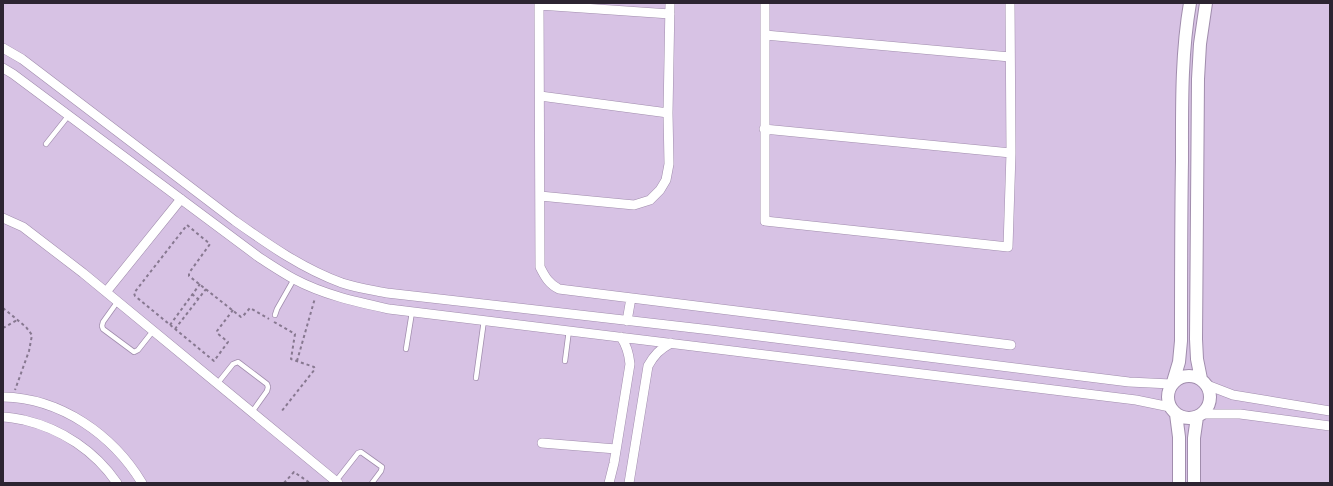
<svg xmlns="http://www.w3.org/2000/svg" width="1333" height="486" font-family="'Roboto Serif',serif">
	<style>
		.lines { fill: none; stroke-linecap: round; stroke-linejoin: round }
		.service-casing { stroke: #a18dad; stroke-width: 6 }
		.minor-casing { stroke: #a18dad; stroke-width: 10 }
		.tertiary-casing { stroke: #a18dad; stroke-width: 14 }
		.path { stroke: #877890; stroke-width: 2; stroke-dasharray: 3 3; stroke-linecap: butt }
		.service { stroke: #fff; stroke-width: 4.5 }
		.minor { stroke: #fff; stroke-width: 9 }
		.tertiary { stroke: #fff; stroke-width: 12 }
	</style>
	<rect width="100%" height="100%" fill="#d7c2e4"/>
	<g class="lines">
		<defs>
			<path id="service" d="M46,144L69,115
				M118,301L103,322L102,326L103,329L134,352L138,350L153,331
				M275,315L277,309L294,279
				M406,349L412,312
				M565,361L569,330
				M476,378L484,320
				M217,384L233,364L238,362L267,384L268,387L267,391L252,412
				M336,481L358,453L361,452L382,467L381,471L372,483"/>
			<path id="minor" d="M539,3L540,267C545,277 549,284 559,289L1011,345
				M765,3V221L1008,247L1011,153L1010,3
				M539,5L670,14
				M765,35L1010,57
				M3,48L22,59L235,221C269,245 303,269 342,283C357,288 372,290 387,293L711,330L1129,382L1171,384
				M3,68L13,74L260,258C271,265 283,273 294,279C324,295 357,302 389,309L1136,400L1170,407
				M540,96L668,113
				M764,129L1011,153
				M540,196L634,205L650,200L660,190L666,180L669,164L668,113L670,3
				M3,218L23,227L83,273L338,483
				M106,292L181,199
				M627,321L631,298
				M1207,385L1233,395L1330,411
				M3,397C61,398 113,435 142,483
				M1201,414H1240L1330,426
				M3,417C10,417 17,419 24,420C62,429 95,451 117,483
				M542,443L616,449
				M609,483L614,463L630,364C629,353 627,346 621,337
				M629,483L648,366C654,355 660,349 671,343"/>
			<path id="tertiary" d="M1168 397a21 21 0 1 1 42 0a21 21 0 1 1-42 0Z
				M1201,379L1197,359L1196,339L1198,79L1200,44L1206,3
				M1173,382L1179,362L1181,341C1181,281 1181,221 1182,161C1182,108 1181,55 1190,3
				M1176,414L1179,437V483
				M1194,483V438L1197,417"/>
		</defs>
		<!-- service casing -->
		<use href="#service" class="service-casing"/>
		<!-- minor casing -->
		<use href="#minor" class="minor-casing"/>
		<!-- tertiary casing -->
		<use href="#tertiary" class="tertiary-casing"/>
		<!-- path -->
		<path class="path" d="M192,294L198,299
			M3,308L26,327L32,335L29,351L15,390
			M233,310L217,331V333L228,342L214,361L135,296L134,293L187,225L210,244L189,273V276L241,317L243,316L250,308L269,319
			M274,322L295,334L291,359L314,367L315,369L281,412
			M170,325L200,284
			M3,328L17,320
			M175,329L206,289
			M297,361L315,298
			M284,483L294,472L310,483"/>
		<!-- service -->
		<use href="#service" class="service"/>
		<!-- minor -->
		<use href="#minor" class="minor"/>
		<!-- tertiary -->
		<use href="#tertiary" class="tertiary"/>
	</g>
	<!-- border -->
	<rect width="1333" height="486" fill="none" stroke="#2c2431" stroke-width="8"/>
</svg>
